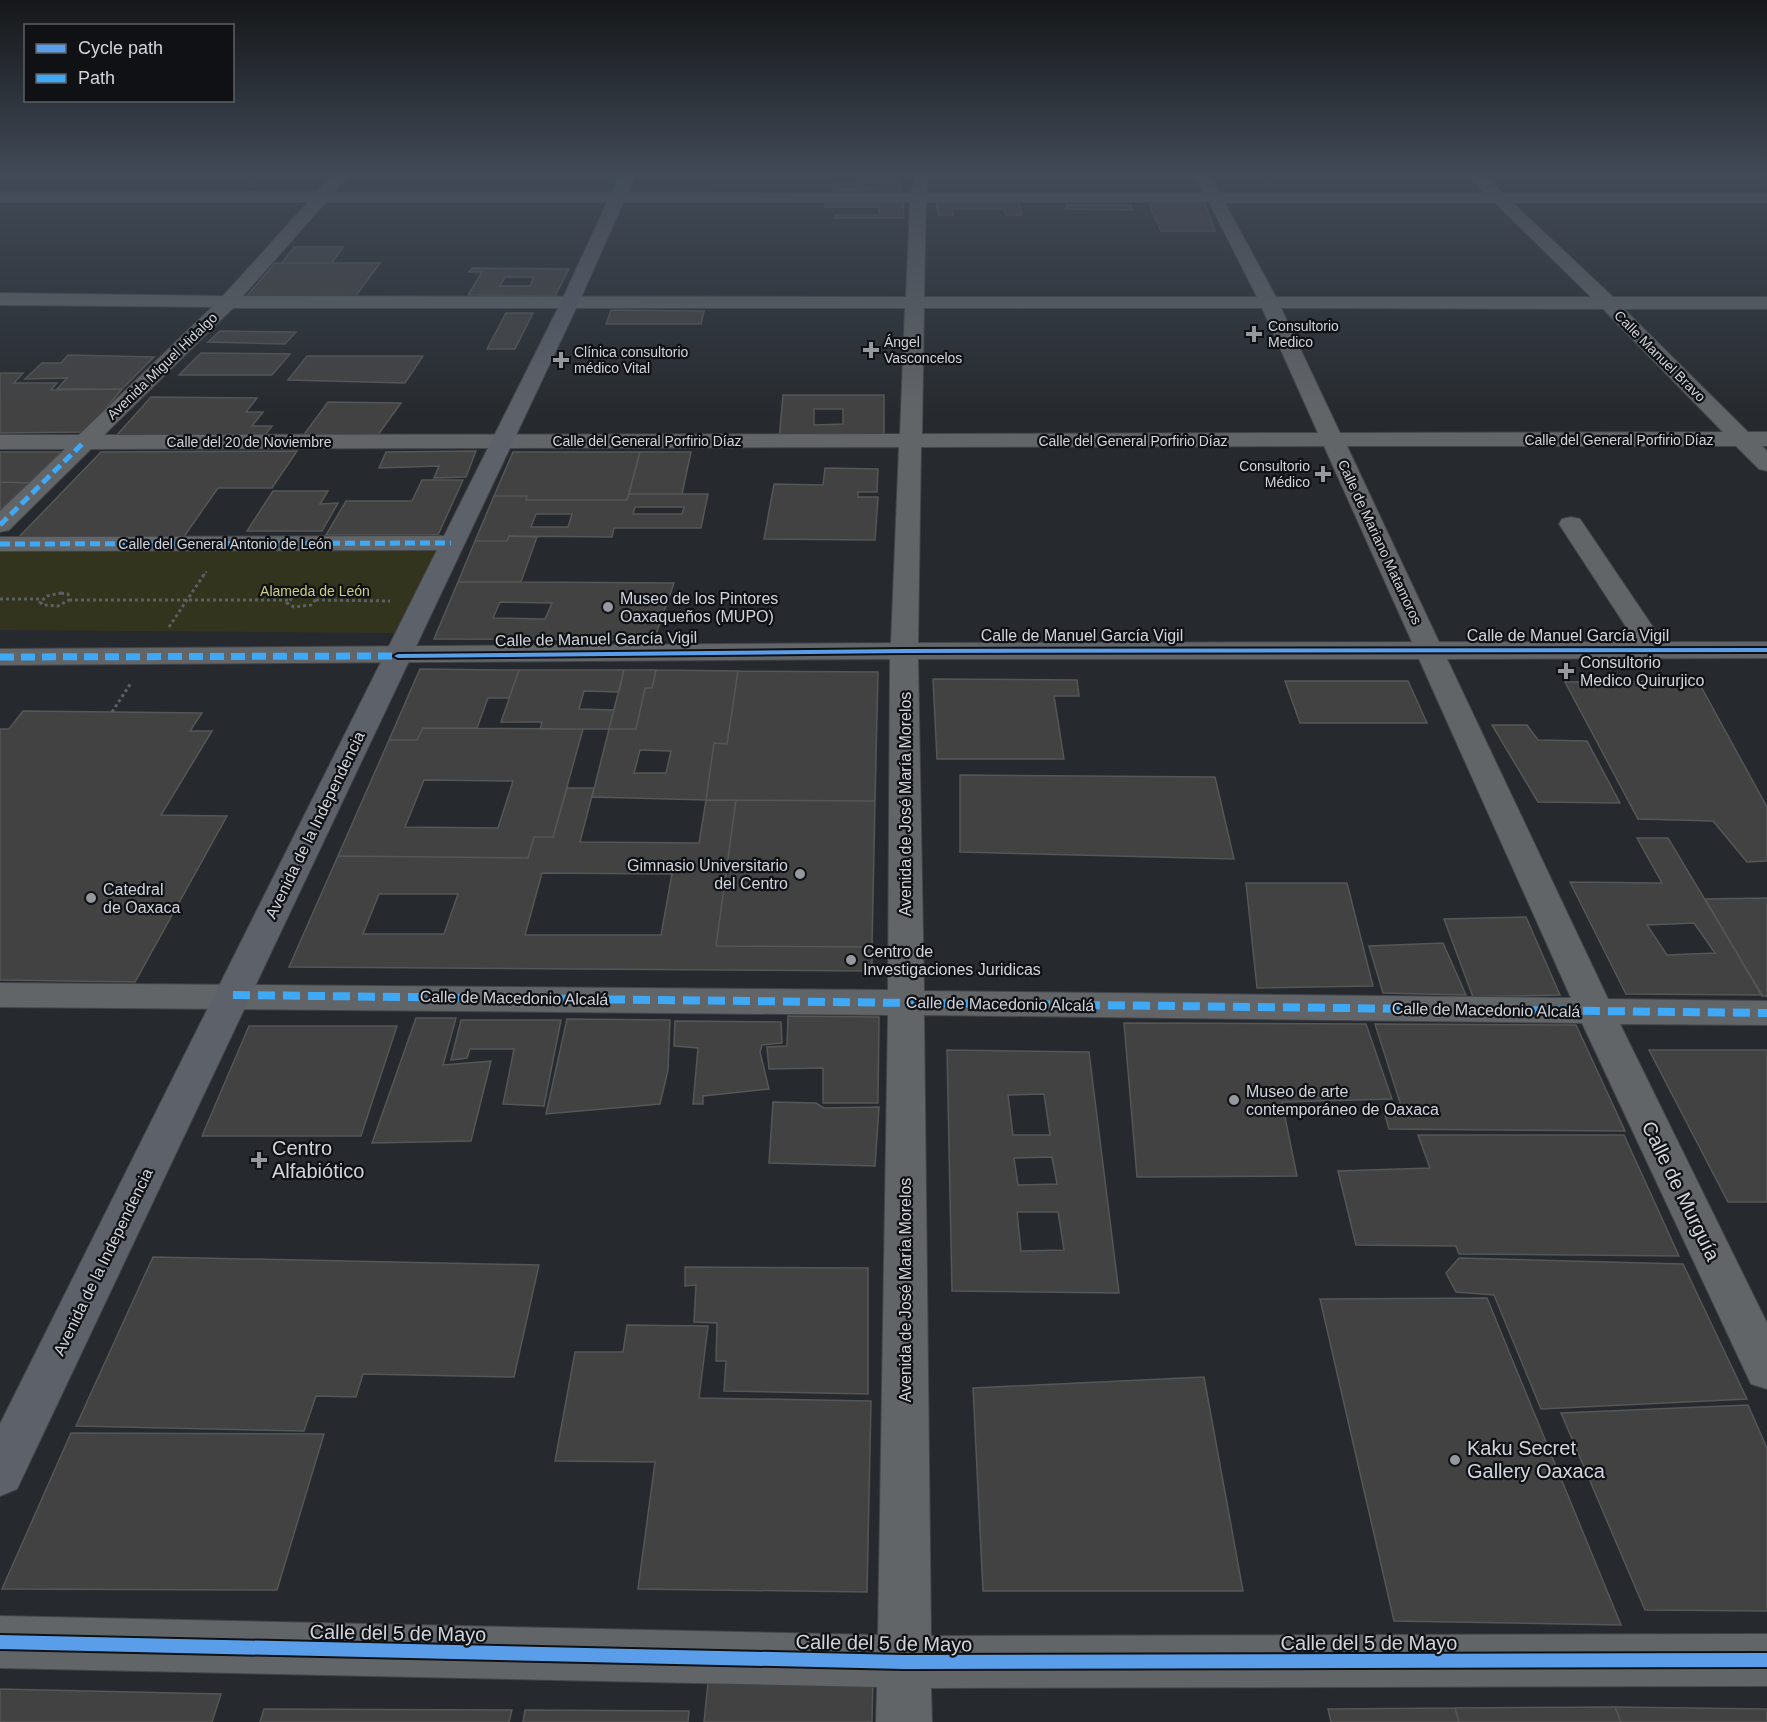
<svg xmlns="http://www.w3.org/2000/svg" width="1767" height="1722" font-family="Helvetica,sans-serif">
	<style>
		.green { fill: #32341e }
		.building { fill: #424242; stroke: #555656; stroke-width: 1.5; fill-rule: evenodd }
		.lines { fill: none; stroke-linecap: round; stroke-linejoin: round }
		.minor-casing { stroke: #424549; stroke-width: 2 }
		.major-casing { stroke: #424549; stroke-width: 2 }
		.path-far1 { stroke: #5d6063; stroke-width: 2; stroke-dasharray: 1.5 1.5; stroke-linecap: butt }
		.path { stroke: #5d6063; stroke-width: 3; stroke-dasharray: 3 3; stroke-linecap: butt }
		.minor { fill: #626568; fill-rule: evenodd }
		.major { fill: #5d616a; fill-rule: evenodd }
		.quiet-far2 { stroke: #3fa9f5; stroke-width: 5; stroke-dasharray: 10 5; stroke-linecap: butt }
		.quiet-far1 { stroke: #3fa9f5; stroke-width: 7; stroke-dasharray: 14 7; stroke-linecap: butt }
		.quiet { stroke: #3fa9f5; stroke-width: 8; stroke-dasharray: 17 8; stroke-linecap: butt }
		.cycleway-casing { stroke: #0f1115; stroke-width: 4 }
		.cycleway { fill: #5a9eea; fill-rule: evenodd }
		.poi-dot { fill: #95999e; stroke: #0f1115; stroke-width: 2 }
		.labels { text-anchor: middle; dominant-baseline: central; stroke-width: 4.5; stroke-linejoin: round; paint-order: stroke }
		.far-poi-label { font-size: 14px; fill: #d1d5db; stroke: #0f1115; text-anchor: start }
		.far-street-label { font-size: 14px; fill: #d1d5db; stroke: #0f1115 }
		.far-park-label { font-size: 14px; fill: #cdd085; stroke: #0f1115 }
		.poi-label { font-size: 16px; fill: #d1d5db; stroke: #0f1115; text-anchor: start }
		.street-label { font-size: 16px; fill: #d1d5db; stroke: #0f1115 }
		.near-poi-label { font-size: 20px; fill: #d1d5db; stroke: #0f1115; text-anchor: start }
		.near-street-label { font-size: 20px; fill: #d1d5db; stroke: #0f1115 }
	</style>
	<rect width="100%" height="100%" fill="#262a2e"/>
	<!-- green -->
	<path class="green" d="M4,548L437,551L397,633L0,630V552Z"/>
	<!-- building -->
	<path class="building" d="M709,174H854V177L708,179Z
		M861,179H899L900,194H833V190L878,187V183H861Z
		M833,183H861V190H833Z
		M825,203H903L904,218H835V215H879V207H825Z
		M936,203H1019L1022,215H1006L1004,209H952L953,215H938Z
		M1149,204H1205L1215,231H1161Z
		M1067,205H1131L1132,210L1065,209Z
		M294,247H343L332,263H282Z
		M275,263H380L355,297H246Z
		M472,268L569,269L555,296L468,295L482,272H469ZM505,277H534L530,286H500Z
		M611,310L704,311L701,324H606Z
		M506,313H533L515,349H487Z
		M220,331L296,332L285,344L208,342Z
		M201,353L290,354L272,375H179Z
		M68,355L154,357L122,389H57L67,378L25,379L42,363H61Z
		M307,356H423L405,383L288,380Z
		M0,373H23L14,383H57L51,390L122,389L86,432L0,433Z
		M783,395H884V439L779,440ZM814,409H843V424L814,425Z
		M151,397L257,398L246,412H263L252,426H272L264,436H116Z
		M328,402L401,403L375,439L300,440Z
		M297,451L272,488H218L183,538L17,539L101,452Z
		M476,451L466,477L434,478L439,466L379,468L386,452Z
		M0,452H61L29,483L0,482Z
		M513,452H640L627,500H526L527,496H494Z
		M640,452H691L682,494H629Z
		M825,468L878,469L877,492H858V497H878L875,540L764,539L774,484L823,485Z
		M422,480H463L438,535H326L346,501H412Z
		M0,482L29,483L0,510Z
		M273,491H328L320,504L338,503L322,531H247Z
		M629,494H708L701,528H614L612,537L509,536L507,541H475L494,496H527L526,500H627ZM635,507H684L682,514H633ZM536,514H572L568,527H531Z
		M509,536L537,537L521,582H458L475,541H507Z
		M458,582H521L674,583L654,640L434,639ZM500,602L552,603L545,619L493,618Z
		M420,669L502,670H519L509,698H488L477,728H423L417,740H389Z
		M519,670H624L619,692L584,691L579,709L614,710L609,729H540L542,722H501Z
		M624,670H656L652,688H645L636,729H609Z
		M656,670L738,671L727,744L714,743L706,800L592,797L609,729H636L645,688H652ZM640,750L671,751L666,773H634Z
		M738,671L878,672L875,801L706,800L714,743L727,744Z
		M933,679L1077,680L1079,696H1054L1064,759H937Z
		M1285,681H1408L1427,723H1300Z
		M1698,681L1767,807V861L1747,862L1713,821L1638,819L1565,682Z
		M23,711L202,713L190,731H212L161,815L227,816L135,982L0,980V729H9Z
		M1492,725H1527L1538,740L1587,741L1620,803L1538,802Z
		M423,728L583,729L553,837H534L528,858L338,856L389,740H417ZM424,780L513,781L498,828L405,827Z
		M960,775L1215,777L1234,859L960,852Z
		M567,788H594L580,842L699,843L706,800H736L716,946L872,947V971L289,967L338,856L528,858L534,837H553ZM542,873L672,874L661,935H525ZM379,894H458L444,934H363Z
		M736,800L875,801L872,947L716,946Z
		M1637,838H1668L1762,995L1626,994L1570,882L1662,883ZM1694,923L1715,953L1667,955L1647,925Z
		M1246,883H1347L1373,986L1257,988Z
		M1767,898V996H1762L1705,899Z
		M1526,917L1560,995L1473,997L1444,919Z
		M1443,943L1466,995L1383,993L1369,946Z
		M788,1016L879,1017L878,1103H823V1068L769,1069L767,1047L787,1046Z
		M416,1018H456L443,1065L491,1061L471,1141L372,1143Z
		M567,1019L670,1020L668,1070L660,1104L546,1114Z
		M461,1020H561L544,1106L503,1104L514,1049H470L467,1058L451,1060Z
		M675,1021L781,1022L782,1043L762,1045L760,1052L769,1089L703,1096V1104H693L698,1048L674,1046Z
		M1124,1023L1366,1024L1392,1099L1282,1102L1297,1176L1137,1177Z
		M1375,1024L1576,1025L1625,1131L1389,1129L1384,1112H1403Z
		M249,1026H397L361,1136H202Z
		M947,1050L1089,1052L1119,1293L952,1291ZM1044,1094L1050,1135H1013L1008,1095ZM1052,1157L1057,1184L1018,1185L1014,1158ZM1017,1212H1058L1064,1250L1021,1251Z
		M1649,1050H1767V1202H1728Z
		M773,1102L816,1103L824,1108L879,1107L875,1166L769,1163Z
		M1418,1135H1624L1679,1256L1459,1254L1456,1246L1356,1245L1338,1171L1430,1168Z
		M153,1257L539,1265L514,1377L363,1374L356,1397L316,1396L304,1431L76,1426Z
		M1459,1258L1683,1264L1747,1399L1541,1409L1494,1295L1456,1292L1446,1273Z
		M685,1267L868,1268V1394L724,1391L726,1361H716L717,1323L694,1322L696,1285L685,1286Z
		M1487,1298L1621,1625L1394,1621L1320,1299Z
		M627,1325L708,1326L699,1398L871,1401L867,1592L638,1589L655,1462L555,1461L575,1352H623Z
		M1204,1377L1243,1591H983L973,1388Z
		M1748,1405L1767,1448V1611L1645,1610L1561,1413Z
		M71,1433L324,1434L277,1590L2,1589Z
		M709,1673L873,1678L872,1722H704Z
		M0,1689L221,1694L212,1722H0Z
		M1615,1707L1767,1709V1722H1621Z
		M1615,1707L1621,1722H1459L1455,1708Z
		M1455,1708L1459,1722H1331L1328,1709Z
		M264,1709L512,1710L509,1722H260Z
		M525,1710L689,1711L688,1722H523Z"/>
	<g class="lines">
		<defs>
			<path id="minor" d="M334,174H350L334,192L911,193L916,174H928L927,193H1204L1194,174H1210L1220,193H1485L1466,174H1483L1503,193H1767V203H1513L1613,297H1767V309H1624L1748,432H1767V446H1762L1767,451V471L1759,469L1736,446H1347L1439,642H1636L1559,524L1562,519L1571,517L1580,519L1663,642H1767V658L1447,659L1608,999L1767,1001V1025L1620,1024L1767,1323V1389L1751,1384L1582,1023L924,1015L931,1636L1767,1634V1686L931,1688L932,1722H876L877,1687L0,1668V1616L878,1635L888,1015L0,1007V983L888,990L890,659L0,665V649L891,643L899,447L91,449L9,530L0,532V511L65,449H0V435H79L212,307L0,305V293L223,296L308,202H0V192H317ZM326,202H910L906,297L243,296ZM926,202H1209L1257,297H924ZM1225,203H1495L1591,297H1276ZM233,308H905L900,434L104,435ZM924,308H1262L1318,433L922,434ZM1281,308L1603,309L1723,432L1340,433ZM1324,446L1412,642L918,643L921,447ZM918,659H1419L1571,998L924,991Z
				M451,536L460,538L463,543L460,548L451,550L0,551V537Z"/>
			<path id="major" d="M620,174H636L580,300L17,1489L0,1496V1424L562,300Z"/>
		</defs>
		<!-- minor casing -->
		<use href="#minor" class="minor-casing"/>
		<!-- major casing -->
		<use href="#major" class="major-casing"/>
		<!-- path-far1 -->
		<path class="path-far1" d="M204,575L207,571"/>
		<!-- path -->
		<path class="path" d="M61,593L68,594L69,600L58,606L43,605L40,602L47,596Z
			M308,594L317,598L311,605L294,607L287,603L294,596Z
			M0,599H40
			M69,600H288
			M316,600L390,601
			M169,627L205,573
			M112,712L131,683"/>
		<!-- minor -->
		<use href="#minor" class="minor"/>
		<!-- major -->
		<use href="#major" class="major"/>
		<!-- quiet-far2 -->
		<path class="quiet-far2" d="M0,525L83,443
			M0,544L451,543"/>
		<!-- quiet-far1 -->
		<path class="quiet-far1" d="M0,657L398,656"/>
		<!-- quiet -->
		<path class="quiet" d="M233,995L1767,1013"/>
		<defs>
			<path id="cycleway" d="M1767,648V652L904,653L398,658L394,656L398,654L904,649Z
				M0,1635L904,1655L1767,1653V1667L904,1669L0,1649Z"/>
		</defs>
		<!-- cycleway casing -->
		<use href="#cycleway" class="cycleway-casing"/>
		<!-- cycleway -->
		<use href="#cycleway" class="cycleway"/>
	</g>
	<!-- sky -->
	<linearGradient id="sky" x2="0" y2="1"><stop stop-color="#151719"/><stop offset="0.42" stop-color="#414a57"/><stop offset="1" stop-color="#414a57" stop-opacity="0"/></linearGradient>
	<rect width="1767" height="415" fill="url(#sky)"/>
	<!-- markers -->
	<g class="poi-dot">
		<path d="M1251 325h6v6h6v6h-6v6h-6v-6h-6v-6h6z"/>
		<path d="M868 341h6v6h6v6h-6v6h-6v-6h-6v-6h6z"/>
		<path d="M558 351h6v6h6v6h-6v6h-6v-6h-6v-6h6z"/>
		<path d="M1320 465h6v6h6v6h-6v6h-6v-6h-6v-6h6z"/>
		<circle cx="608" cy="607" r="6"/>
		<path d="M1563 662h6v6h6v6h-6v6h-6v-6h-6v-6h6z"/>
		<circle cx="800" cy="874" r="6"/>
		<circle cx="91" cy="898" r="6"/>
		<circle cx="851" cy="960" r="6"/>
		<circle cx="1234" cy="1100" r="6"/>
		<path d="M256 1151h6v6h6v6h-6v6h-6v-6h-6v-6h6z"/>
		<circle cx="1455" cy="1460" r="6"/>
	</g>
	<g class="labels">
		<!-- far-poi labels -->
		<g class="far-poi-label">
			<text x="1268" y="326">Consultorio<tspan x="1268" dy="16">Medico</tspan></text>
			<text x="884" y="342">Ángel<tspan x="884" dy="16">Vasconcelos</tspan></text>
			<text x="574" y="352">Clínica consultorio<tspan x="574" dy="16">médico Vital</tspan></text>
			<text x="1310" y="466" text-anchor="end">Consultorio<tspan x="1310" dy="16">Médico</tspan></text>
		</g>
		<!-- far-street labels -->
		<g class="far-street-label">
			<text transform="translate(1660 356) rotate(45)">Calle Manuel Bravo</text>
			<text transform="translate(162 366) rotate(-44)">Avenida Miguel Hidalgo</text>
			<text x="1619" y="440">Calle del General Porfirio Díaz</text>
			<text x="647" y="441">Calle del General Porfirio Díaz</text>
			<text x="1133" y="441">Calle del General Porfirio Díaz</text>
			<text x="249" y="442">Calle del 20 de Noviembre</text>
			<text transform="translate(1380 542) rotate(65)">Calle de Mariano Matamoros</text>
			<text x="225" y="544">Calle del General Antonio de León</text>
		</g>
		<!-- far-park labels -->
		<g class="far-park-label">
			<text x="315" y="591">Alameda de León</text>
		</g>
		<!-- poi labels -->
		<g class="poi-label">
			<text x="620" y="598">Museo de los Pintores<tspan x="620" dy="18">Oaxaqueños (MUPO)</tspan></text>
			<text x="1580" y="662">Consultorio<tspan x="1580" dy="18">Medico Quirurjico</tspan></text>
			<text x="788" y="865" text-anchor="end">Gimnasio Universitario<tspan x="788" dy="18">del Centro</tspan></text>
			<text x="103" y="889">Catedral<tspan x="103" dy="18">de Oaxaca</tspan></text>
			<text x="863" y="951">Centro de<tspan x="863" dy="18">Investigaciones Juridicas</tspan></text>
			<text x="1246" y="1091">Museo de arte<tspan x="1246" dy="18">contemporáneo de Oaxaca</tspan></text>
		</g>
		<!-- street labels -->
		<g class="street-label">
			<text x="1082" y="635">Calle de Manuel García Vigil</text>
			<text x="1568" y="635">Calle de Manuel García Vigil</text>
			<text transform="translate(596 639) rotate(-1)">Calle de Manuel García Vigil</text>
			<text transform="translate(905 804) rotate(-90)">Avenida de José María Morelos</text>
			<text transform="translate(315 825) rotate(-64)">Avenida de la Independencia</text>
			<text transform="translate(514 998) rotate(1)">Calle de Macedonio Alcalá</text>
			<text transform="translate(1000 1004) rotate(1)">Calle de Macedonio Alcalá</text>
			<text transform="translate(1486 1010) rotate(1)">Calle de Macedonio Alcalá</text>
			<text transform="translate(103 1262) rotate(-64)">Avenida de la Independencia</text>
			<text transform="translate(905 1290) rotate(-90)">Avenida de José María Morelos</text>
		</g>
		<!-- near-poi labels -->
		<g class="near-poi-label">
			<text x="272" y="1148">Centro<tspan x="272" dy="23">Alfabiótico</tspan></text>
			<text x="1467" y="1448">Kaku Secret<tspan x="1467" dy="23">Gallery Oaxaca</tspan></text>
		</g>
		<!-- near-street labels -->
		<g class="near-street-label">
			<text transform="translate(1681 1191) rotate(64)">Calle de Murguía</text>
			<text transform="translate(398 1633) rotate(1)">Calle del 5 de Mayo</text>
			<text transform="translate(884 1643) rotate(1)">Calle del 5 de Mayo</text>
			<text x="1369" y="1643">Calle del 5 de Mayo</text>
		</g>
	</g>
	<!-- legend -->
	<rect x="24" y="24" width="210" height="78" fill="#0f1115" stroke="#5d5f64" stroke-width="1.5"/>
	<rect x="36" y="44" width="30" height="9" fill="#5a9eea" stroke="#5d5f64" stroke-width="1.5"/>
	<text x="78" y="54" font-size="18" fill="#d1d5db">Cycle path</text>
	<rect x="36" y="74" width="30" height="9" fill="#3fa9f5" stroke="#5d5f64" stroke-width="1.5"/>
	<text x="78" y="84" font-size="18" fill="#d1d5db">Path</text>
</svg>
